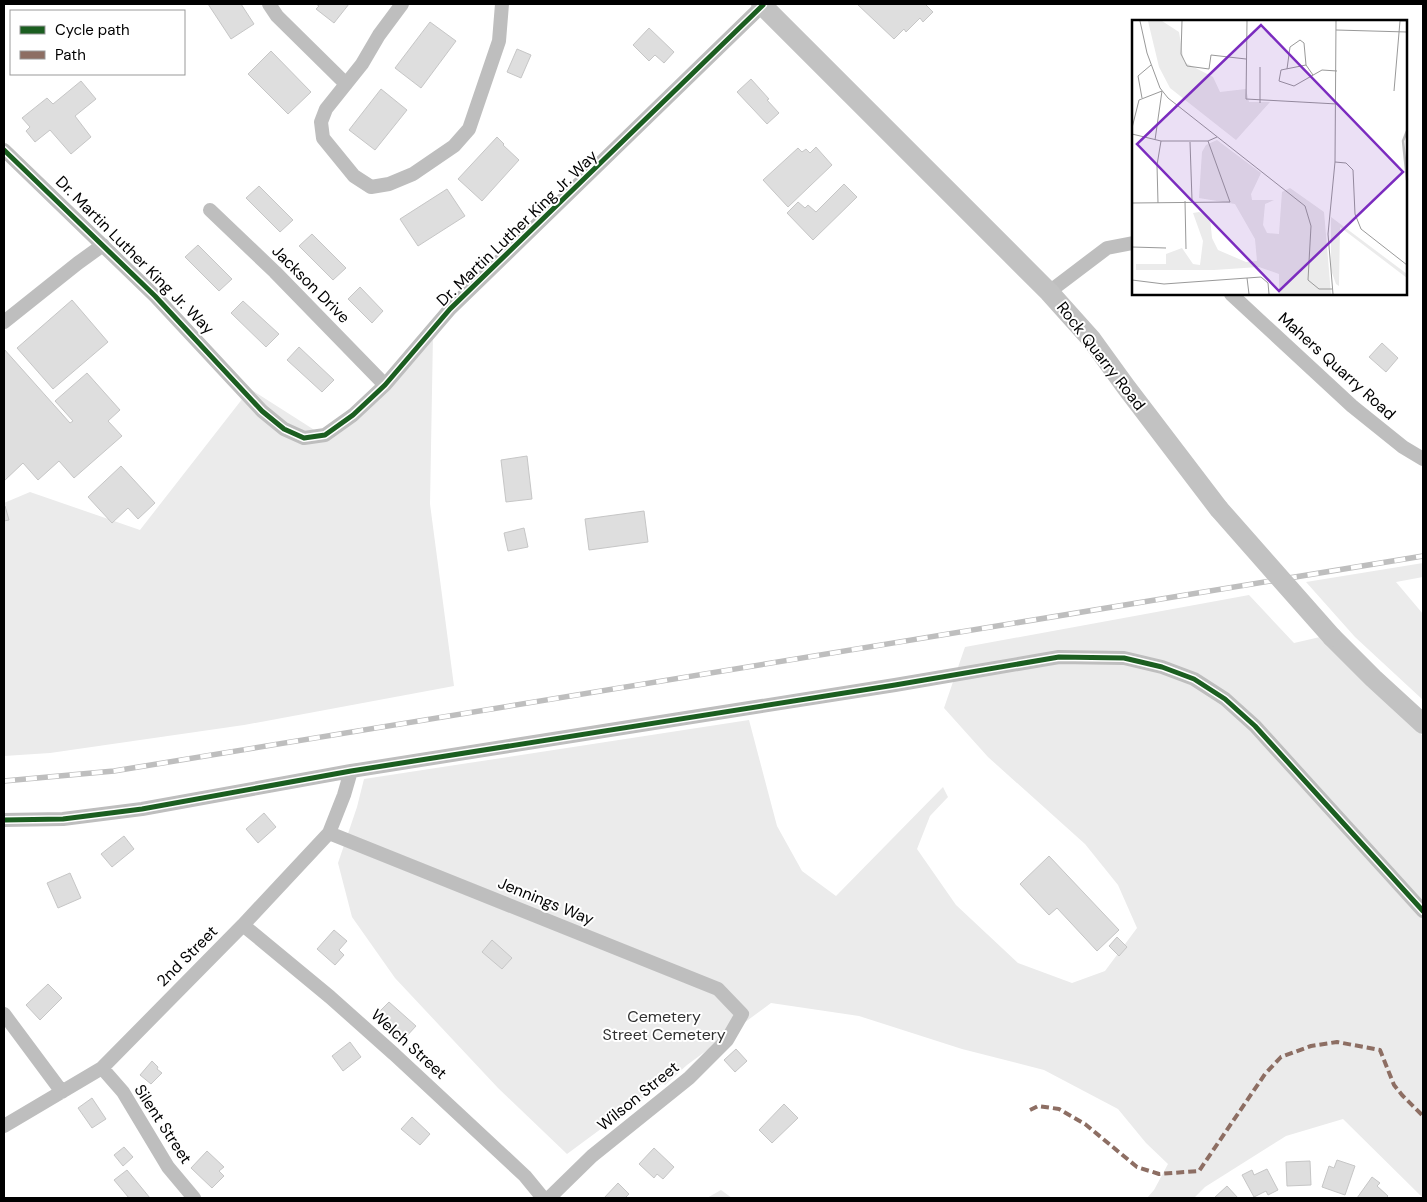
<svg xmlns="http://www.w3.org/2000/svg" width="1427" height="1202" font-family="'DM Sans',sans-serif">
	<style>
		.green { fill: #ebebeb }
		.building { fill: #dedede; stroke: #c6c6c6 }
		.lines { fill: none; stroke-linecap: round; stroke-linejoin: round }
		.street { stroke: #bebebe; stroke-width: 14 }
		.secondary { stroke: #c2c2c2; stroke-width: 20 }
		.rail-casing { stroke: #bebebe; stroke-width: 5.5 }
		.rail { stroke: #fff; stroke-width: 4; stroke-dasharray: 11; stroke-linecap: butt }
		.secondary-bridge { stroke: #c2c2c2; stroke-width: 20 }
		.quiet { stroke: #8d6e63; stroke-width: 4; stroke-dasharray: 8 4; stroke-linecap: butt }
		.cycleway-casing { stroke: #fff; stroke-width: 8 }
		.cycleway { stroke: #1b5e20; stroke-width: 5 }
		.labels { text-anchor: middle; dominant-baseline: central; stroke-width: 4; stroke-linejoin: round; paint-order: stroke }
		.street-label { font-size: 16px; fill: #000; stroke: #fff }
		.park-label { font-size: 16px; fill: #313131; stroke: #fff }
		.inset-river { fill: none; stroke: #bdbdbd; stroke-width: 2.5 }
		.inset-road { fill: none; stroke: #999; stroke-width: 1 }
		.view { fill: #7b2cbf; fill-opacity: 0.15; stroke: #7b2cbf; stroke-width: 2.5 }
		.inset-edge { fill: none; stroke: #000; stroke-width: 2.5 }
	</style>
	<rect width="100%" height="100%" fill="#fff"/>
	<!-- green -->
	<path class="green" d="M433,334L430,504L454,686L244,725L50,753L4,756V503L30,492L140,530L250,389L327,438Z
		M1423,563V577L1396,582L1423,614V700L1355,637L1306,582Z
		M1249,595L1294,643L1320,637L1423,736V1198L1343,1119L1286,1136L1205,1187L1194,1198H1147L1154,1190L1168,1164L1146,1143L1118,1109L1044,1070L962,1049L859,1016L771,1003L687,1065L665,1085L663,1083L567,1154L498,1088L395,978L352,917L338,863L357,807L364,779L749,720L777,826L802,871L836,896L943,787L948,797L930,816L917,849L956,905L1018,963L1072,983L1105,971L1137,928L1118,885L1085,844L988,757L944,708L965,647Z
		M721,1190L732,1198H707Z"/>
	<!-- building -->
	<path class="building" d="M208,4H241L254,24L231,39Z
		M316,4H349L334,23L316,9L319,6Z
		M857,4H925L933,12L923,22L920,18L906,32L904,29L894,39Z
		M430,22L456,41L421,88L395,68Z
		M649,28L674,52L664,63L655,55L649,61L633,45Z
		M517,49L531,55L521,78L507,72Z
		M271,51L311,92L288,114L248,74Z
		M751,79L769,99L767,100L779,113L767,124L737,92Z
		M81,81L96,99L75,116L91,137L71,154L50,130L35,142L26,131L30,127L22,118L47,98L53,104Z
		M381,89L407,110L375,150L349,130Z
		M497,137L504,144L503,145L519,160L482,201L458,179Z
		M816,147L832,165L788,207L763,180L798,148L802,152L806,149L810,153Z
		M844,184L857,197L813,240L787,213L798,202L805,208L808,205L816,212Z
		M259,186L293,220L280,232L246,198Z
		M447,189L465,216L418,246L400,219Z
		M312,234L346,268L333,280L299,246Z
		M198,245L232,279L219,291L185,257Z
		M360,287L383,311L372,323L348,299Z
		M72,300L108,342L53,389L17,348Z
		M243,301L279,334L266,347L231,313Z
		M1382,343L1398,358L1386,372L1369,357Z
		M299,347L334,380L322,392L287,360Z
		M4,349L70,423L73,421L55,401L87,373L120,410L108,421L122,436L74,478L59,461L38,480L23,463L4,481Z
		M527,456L532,499L506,502L501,460Z
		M121,466L155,503L138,519L128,508L112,523L88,497Z
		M5,506L9,520L4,521V507Z
		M644,511L648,542L589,550L585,519Z
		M524,528L528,547L508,551L504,533Z
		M264,813L276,827L258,843L246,829Z
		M124,836L134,849L112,867L101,854Z
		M1049,856L1119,930L1097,951L1057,908L1049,915L1020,884Z
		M70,873L81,898L58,908L47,883Z
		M334,930L347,941L339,950L344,955L335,965L317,949Z
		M1117,937L1127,947L1119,956L1109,946Z
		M492,940L512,958L502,969L482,952Z
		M48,984L62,998L40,1020L26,1005Z
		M389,1002L416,1026L404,1039L398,1034L396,1036L387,1028L390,1026L377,1014Z
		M350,1042L361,1057L343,1071L332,1056Z
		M736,1049L747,1061L735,1072L724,1060Z
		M152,1061L158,1067L157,1069L162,1073L151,1084L140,1075Z
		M92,1098L106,1119L92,1128L78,1108Z
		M784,1104L798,1118L772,1143L759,1130Z
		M412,1117L430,1134L420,1145L401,1129Z
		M124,1147L133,1157L123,1166L114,1155Z
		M654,1148L674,1167L663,1179L657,1174L654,1178L639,1164Z
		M207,1151L224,1167L219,1171L224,1176L212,1188L191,1168Z
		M1337,1160L1355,1166L1345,1195L1322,1187L1329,1166L1334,1168Z
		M1310,1161L1311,1185L1287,1186L1286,1162Z
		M1267,1169L1278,1190L1268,1195L1266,1191L1254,1197L1242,1175L1252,1170L1254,1175Z
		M127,1170L150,1198H129L114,1180Z
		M1372,1177L1380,1183L1377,1186L1388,1196L1386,1198H1357Z
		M618,1183L629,1194L625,1198H604Z
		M1227,1186L1238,1198H1214Z"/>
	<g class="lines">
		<!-- street -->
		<path class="street" d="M269,4L277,16L346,84
			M402,4L379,35L362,64L326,109L321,122L323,138L354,176L371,187L389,184L413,174L454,146L469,129L499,41L502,4
			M4,150L155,296L262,411L284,429L304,438L325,435L353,415L385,385L450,309L763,5
			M210,210L275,272L385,385
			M1049,292L1107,248L1133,243
			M1231,294L1352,406L1403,447L1423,459
			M4,322L78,263L103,245
			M4,820L63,819L142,809L351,771L895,685L1059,657L1124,658L1162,667L1194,679L1225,699L1255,726L1423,911
			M329,833L718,989L742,1014L727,1040L689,1078L592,1156L549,1198
			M243,925L330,997L394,1054L525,1176L543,1198
			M4,1014L62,1092
			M102,1068L123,1092L168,1167L194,1198
			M4,1126L102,1068L243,925L329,833L344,795L351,771"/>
		<!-- secondary -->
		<path class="secondary" d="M761,4L1049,292L1092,340L1126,387L1219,509
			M1332,637L1373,678L1423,724"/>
		<defs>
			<path id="rail" d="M4,781L114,771L1423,556"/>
		</defs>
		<!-- rail casing -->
		<use href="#rail" class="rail-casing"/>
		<!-- rail -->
		<use href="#rail" class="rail"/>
		<!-- secondary-bridge -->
		<path class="secondary-bridge" d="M1219,509L1332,637"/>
		<!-- quiet -->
		<path class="quiet" d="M1030,1110L1038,1106L1059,1109L1085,1124L1137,1167L1159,1174L1199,1171L1265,1074L1281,1057L1311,1046L1337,1042L1380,1050L1394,1085L1402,1095L1423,1116"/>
		<defs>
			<path id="cycleway" d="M4,150L155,296L262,411L284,429L304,438L325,435L353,415L385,385L450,309L763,5
				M4,820L63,819L142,809L351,771L895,685L1059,657L1124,658L1162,667L1194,679L1225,699L1255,726L1423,911"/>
		</defs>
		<!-- cycleway casing -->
		<use href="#cycleway" class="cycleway-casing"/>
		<!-- cycleway -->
		<use href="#cycleway" class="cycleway"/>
	</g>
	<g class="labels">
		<!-- street labels -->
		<g class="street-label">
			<text transform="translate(517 228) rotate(-44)">Dr. Martin Luther King Jr. Way</text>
			<text transform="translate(135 255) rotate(45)">Dr. Martin Luther King Jr. Way</text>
			<text transform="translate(311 284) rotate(45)">Jackson Drive</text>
			<text transform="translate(1101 356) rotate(52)">Rock Quarry Road</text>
			<text transform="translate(1337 366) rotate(42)">Mahers Quarry Road</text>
			<text transform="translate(546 901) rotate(22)">Jennings Way</text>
			<text transform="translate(187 956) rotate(-45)">2nd Street</text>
			<text transform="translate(409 1044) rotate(42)">Welch Street</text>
			<text transform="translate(638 1096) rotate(-39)">Wilson Street</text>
			<text transform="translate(163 1124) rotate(57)">Silent Street</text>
		</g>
		<!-- park labels -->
		<g class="park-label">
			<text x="664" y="1016">Cemetery<tspan x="664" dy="18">Street Cemetery</tspan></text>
		</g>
	</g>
	<!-- overview -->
	<g transform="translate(1132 20)">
		<rect width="275" height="275" fill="#fff"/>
		<path d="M16,1H30L47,12L52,42L81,57L88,72L114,69L117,82H138L104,120L38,68L27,47ZM85,120L129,153L119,174L120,180H142L133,184L131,205L135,213L147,214L150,172L158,168L192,192L199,274H147V254L127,247L82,250H4V244H34V234L50,228L61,244L68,245L71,221L61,193L67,192L78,197L80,218L86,230L114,242L125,241L123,219L103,184L67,178L70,132L74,125ZM199,197L275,254V258L208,207L207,266L204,264L199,250Z" fill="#ebebeb"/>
		<path class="inset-river" d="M275,111L271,121L275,160"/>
		<path class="inset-road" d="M8,1L15,33L28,68L36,78L173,186L179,206L176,260L187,269H200M50,1L49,34L55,46L77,49L79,35L114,39M115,1L114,79L205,84M204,10L275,12M174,45L149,50L147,61L162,66L190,50L205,51M155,49L158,27L168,20L172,23L174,45L181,55M262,71L268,1H275M10,78L6,56L19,45M128,83V47M0,108L7,80L30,71M0,114L29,121H76L85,117M23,120L30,71M58,122L60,180M203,142L214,143L221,150L223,194L229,209L275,245M53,181L54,229M0,183L98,182L76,121M26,183L25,145L29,121M0,227L34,228M115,258L117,274M0,260L32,264L129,257L136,263L137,274M201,274L196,214L203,142L204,1"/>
		<path class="view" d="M129,5L271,152L147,271L5,124Z"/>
		<rect width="275" height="275" class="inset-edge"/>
	</g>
	<!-- border -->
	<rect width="1427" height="1202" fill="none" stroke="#000000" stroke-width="10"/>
	<!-- legend -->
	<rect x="10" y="10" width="175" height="65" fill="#ffffff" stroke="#999999"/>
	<rect x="20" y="26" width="25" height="8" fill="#1b5e20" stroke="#999999"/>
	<text x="55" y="35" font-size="15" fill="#000000">Cycle path</text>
	<rect x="20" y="51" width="25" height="8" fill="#8d6e63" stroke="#999999"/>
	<text x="55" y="60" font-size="15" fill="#000000">Path</text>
</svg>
